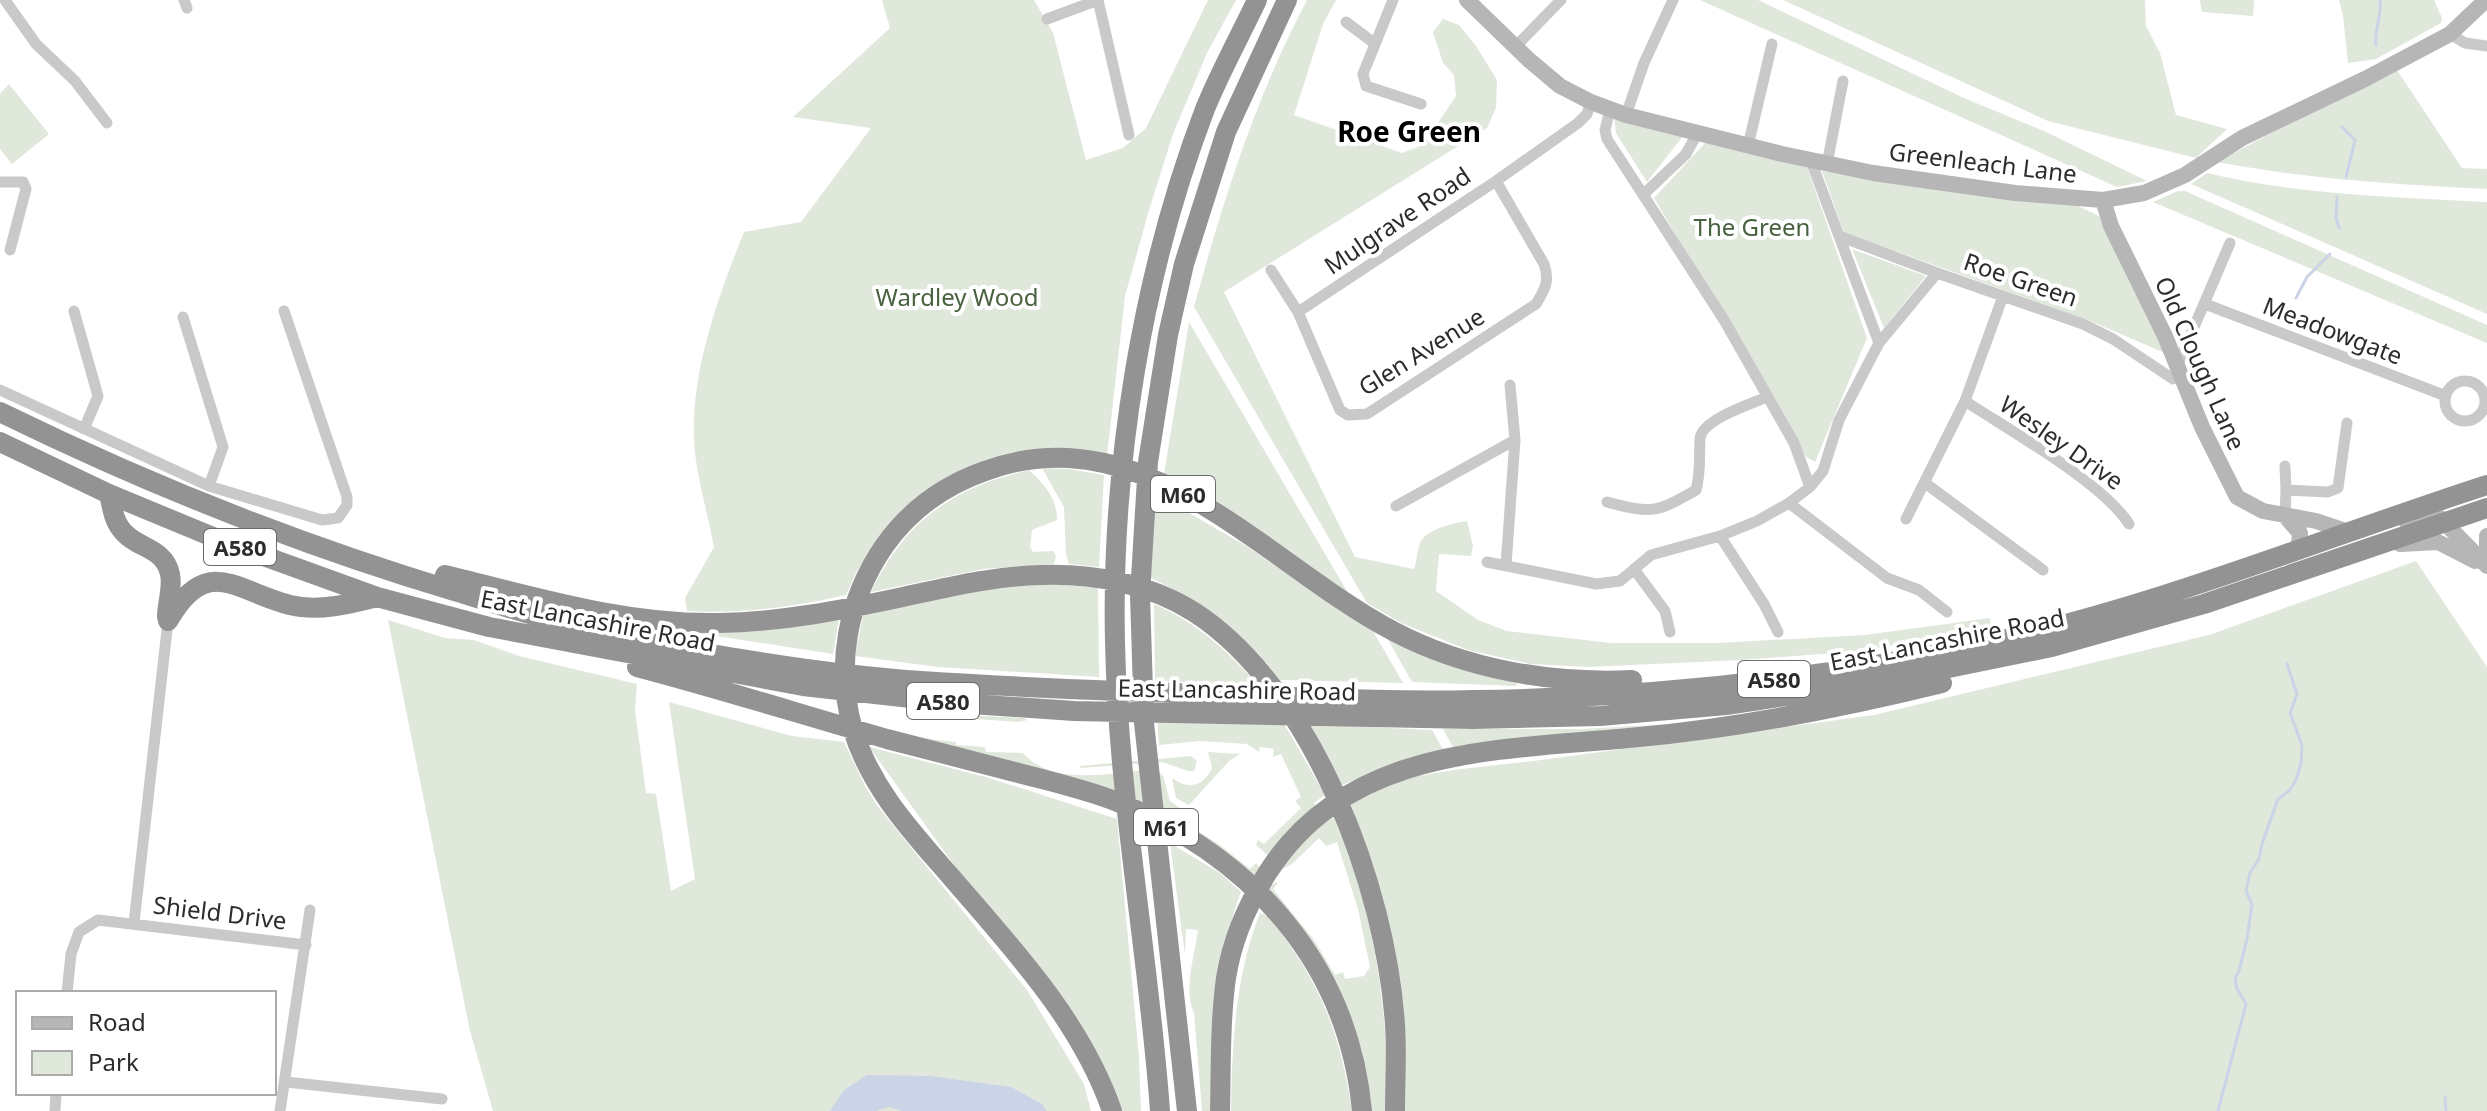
<svg xmlns="http://www.w3.org/2000/svg" width="2487" height="1111" font-family="'Noto Sans',sans-serif">
	<style>
		.green { fill: #dfe8db }
		.water { fill: #cad4e6 }
		.lines { fill: none; stroke-linecap: round; stroke-linejoin: round }
		.stream { stroke: #cad4e6; stroke-width: 3 }
		.street { stroke: #c9c9c9; stroke-width: 11 }
		.secondary { stroke: #b6b6b6; stroke-width: 16 }
		.highway { stroke: #939393; stroke-width: 20 }
		.labels { text-anchor: middle; dominant-baseline: central; stroke-width: 8; stroke-linejoin: round; paint-order: stroke }
		.shield { fill: #fff; stroke: #6b6b6b; stroke-width: 2 }
		.shield-label { font-size: 22px; font-weight: bold; fill: #2c2c2c }
		.street-label { font-size: 24px; fill: #2c2c2c; stroke: #fff }
		.park-label { font-size: 24px; fill: #486240; stroke: #fff }
		.quarter-label { font-size: 28px; font-weight: bold; fill: #000; stroke: #fff }
	</style>
	<rect width="100%" height="100%" fill="#fff"/>
	<!-- green -->
	<path class="green" d="M882,0H1034L1053,33L1086,160L1123,148L1146,128L1208,0H1236L1207,53L1173,134L1149,210L1125,296L1107,456L1025,452L880,535L857,571L846,595C794,607 740,614 687,611L685,598L714,547C708,514 695,471 694,439C691,371 719,294 744,232L801,222L871,128L793,117L890,28Z
		M1307,0H1336L1323,24L1294,115L1402,153L1423,145L1456,96L1454,75L1443,63L1433,32L1443,19L1459,25L1476,46L1497,80L1496,108L1487,128L1224,292L1355,557L1414,569C1417,561 1417,550 1420,543C1426,529 1454,523 1467,521L1473,546L1471,556L1439,554L1436,591L1478,620L1507,631L1611,643H1717L1865,635L1990,618L1991,628L1862,651L1741,660L1589,667L1530,664L1468,650L1401,623L1367,603L1194,307C1223,201 1255,98 1307,0Z
		M1700,0H1758L1964,98L2044,131L2147,181L2117,187Z
		M1783,0H2145L2146,26L2160,53L2176,115L2227,129L2196,158L2048,121Z
		M2200,0H2254L2253,16L2202,12Z
		M2339,0H2434L2442,18L2441,23L2376,59L2348,63L2343,15Z
		M2395,67L2462,168L2487,169V189C2396,184 2307,179 2217,162Z
		M9,84L49,134L12,164L0,149V94Z
		M1614,117L1683,136L1647,182L1616,133Z
		M1706,142L1806,164L1867,338L1815,462L1805,456L1654,198Z
		M1822,171L2078,206L2099,216L2165,353L2088,320L1844,233Z
		M2207,173C2298,195 2394,197 2487,202V314L2191,184Z
		M2178,191H2185L2487,325V343L2153,202Z
		M1852,249L1926,276L1884,328Z
		M1189,322L1348,593L1164,474Z
		M1042,468L1068,469L1104,475L1099,567L1069,564L1066,554L1064,507Z
		M1029,470C1045,485 1057,498 1057,520L1032,530L1030,547L1033,552L1053,551L1056,556L1054,564L983,569L871,592C906,520 952,488 1029,470Z
		M1155,493L1246,546L1373,631L1403,683L1280,680C1242,630 1203,603 1147,576Z
		M2416,561L2487,667V1111H1405V1041L1368,853L1351,804L1377,788L1412,777L1453,770L1541,760L1874,715L2209,635Z
		M1027,584L1098,586L1099,677L938,667L855,656L863,615L973,590Z
		M1154,604C1196,622 1228,651 1258,685L1155,681Z
		M839,619L833,654L690,632Z
		M388,620L445,638L474,640L519,656L637,684L635,710L646,793L656,794L671,891L695,879L669,702L792,736L844,742L865,786L879,808L1027,990L1084,1084L1091,1111H493L470,1031Z
		M1387,638C1429,660 1470,673 1517,683V686L1412,682Z
		M963,715L1023,718L1028,720L1017,722L937,716Z
		M1157,717L1283,722L1325,795L1314,803L1325,822L1334,815C1374,910 1389,1009 1387,1111H1370L1357,1039L1342,995L1322,958L1291,914L1249,872L1201,837L914,737L956,742V745L985,747L986,752L1023,753C1053,788 1116,772 1156,769L1163,776L1170,801L1186,812L1183,819L1185,823L1220,845L1250,869L1256,863L1272,885L1276,882L1278,883L1273,889L1314,940L1335,975L1343,972L1345,979L1364,976L1370,967L1358,909L1337,842L1326,846L1319,838L1292,864L1283,869L1256,845L1258,840L1264,844L1301,808L1295,801L1301,797L1281,754L1273,757L1274,749L1260,747L1259,752L1247,744L1201,741L1159,745Z
		M1692,723L1454,749L1443,729H1581Z
		M1310,724L1432,730L1444,751L1391,765L1342,785Z
		M869,747L986,777L1117,819L1139,1057L1141,1111H1122L1107,1077Z
		M1208,752L1240,754L1229,761L1189,805L1176,798L1172,778C1188,790 1203,787 1212,768Z
		M1191,756L1197,761L1194,771H1188L1162,762L1081,768L1080,766Z
		M1170,843L1220,873L1241,892C1214,962 1218,1038 1213,1111H1202L1194,1013C1183,990 1195,954 1198,930L1186,929L1185,955Z
		M1260,913C1273,917 1281,933 1289,944C1327,998 1342,1046 1352,1111H1231C1232,1043 1235,977 1260,913Z"/>
	<!-- water -->
	<path class="water" d="M867,1075L930,1076L1011,1087L1042,1104L1047,1111H902L889,1107L876,1111H830L844,1090Z"/>
	<g class="lines">
		<!-- stream -->
		<path class="stream" d="M2376,45C2374,29 2382,17 2380,0
			M2342,127L2355,140L2346,177
			M2337,197L2336,217L2339,228
			M2296,298L2307,277L2330,254
			M2445,1097L2446,1111
			M2218,1111L2246,1004L2237,989L2235,978L2239,971L2247,939L2252,904L2246,891L2250,873L2259,859L2262,844L2278,799L2289,791L2296,780L2301,763L2302,745L2290,713L2297,694L2287,664"/>
		<!-- street -->
		<path class="street" d="M5,0L36,44L75,81L107,123
			M184,0L187,8
			M1098,0L1129,135
			M1393,0L1363,74L1366,86L1421,104
			M1047,19L1098,0
			M1346,22L1374,43
			M2450,34L2465,43L2487,46
			M1515,47L1561,0
			M1610,109L1605,130L1607,139L1724,320L1794,443L1810,487
			M1626,115L1644,63L1673,0
			M1748,146L1772,44
			M1811,161L1879,343
			M1827,164L1843,81
			M0,182H23L26,189L10,250
			M1645,193L1686,154L1697,134
			M1839,236L1937,273
			M1271,270L1298,312L1340,410L1348,415L1367,414L1536,304C1545,289 1550,281 1544,264L1496,181
			M2205,304L2446,396
			M74,311L98,396L84,429
			M1298,312L1496,181L1578,123L1587,114L1591,102
			M183,317L223,447L209,486
			M2177,367L2230,243
			M2445 401a20 20 0 1 1 40 0a20 20 0 1 1-40 0Z
			M0,390L209,486L322,520L338,518L347,505V497L284,311
			M1965,401C2009,430 2102,482 2129,524
			M2285,466L2286,490
			M1925,483L2043,570
			M1607,502C1652,514 1656,513 1696,490C1701,472 1699,457 1700,439C1701,420 1750,404 1767,397
			M1789,503L1887,578L1919,590L1947,612
			M1396,506L1515,440
			M2285,516L2286,490L2328,492L2338,488L2347,423
			M1906,519L1965,401L2003,296
			M1720,536L1764,604L1778,632
			M1487,562L1596,584L1620,581L1651,555L1720,536L1757,521L1789,503L1810,487L1823,471L1839,420L1879,343L1937,273L2083,324L2113,339L2173,379L2182,377
			M1506,565L1515,440L1510,385
			M1634,569L1665,611L1670,632
			M134,923L168,621
			M67,993L71,954L79,932L98,920L306,945
			M286,1082L442,1099
			M55,1111L56,1093
			M280,1111L310,910"/>
		<!-- secondary -->
		<path class="secondary" d="M1467,0L1529,60L1560,86L1591,102L1626,115L1782,154L1873,173L2015,193L2103,200L2144,193L2185,175L2242,138L2365,79L2450,34L2486,0
			M2103,200L2111,226L2165,336L2202,427L2237,497L2263,511L2316,521L2349,532L2355,530
			M2285,516L2300,533L2299,544L2293,552
			M2405,520L2431,516L2440,518L2487,566
			M2487,536V556
			M2400,544L2438,542L2475,561"/>
		<!-- highway -->
		<path class="highway" d="M0,412C147,484 297,544 454,591C507,607 560,625 615,636C715,656 819,674 921,681C1027,688 1135,692 1242,695C1319,698 1396,702 1474,700C1645,698 1817,680 1984,644C2157,607 2320,539 2487,485
			M0,442L109,494L225,542L377,597L489,627L803,686L956,703L1074,711L1473,719L1600,716L1726,705L1880,682L2052,647L2204,604L2487,508
			M109,494C112,506 113,519 121,529C135,549 164,546 170,574C173,588 167,603 167,617
			M445,575C535,597 626,625 719,623C782,622 842,610 903,597C949,587 994,576 1041,575C1093,573 1150,584 1194,612C1313,689 1386,887 1395,1025C1397,1053 1395,1082 1395,1111
			M168,621C207,553 235,591 290,605C318,612 350,604 377,597
			M637,667C721,689 803,715 887,739C936,752 985,764 1034,777C1061,784 1089,791 1115,801C1251,856 1348,962 1362,1111
			M1112,1111C1081,1021 1013,949 952,878C913,833 871,789 853,730C835,667 847,599 885,545C910,510 945,485 985,471C1144,412 1266,564 1393,631C1465,669 1550,684 1632,680
			M1160,1111C1149,955 1118,799 1115,642C1111,466 1142,274 1205,109C1220,72 1240,36 1257,0
			M1187,1111L1144,723L1140,595L1148,462L1168,335L1184,264L1226,132L1287,0
			M1220,1111C1221,1067 1220,1022 1226,978C1232,940 1247,905 1268,872C1351,743 1504,751 1639,737C1739,728 1844,707 1942,683"/>
	</g>
	<g class="labels">
		<!-- shield labels -->
		<g class="shield">
			<rect x="1151" y="476" width="64" height="36" rx="6"/>
			<rect x="204" y="529" width="72" height="36" rx="6"/>
			<rect x="1738" y="661" width="72" height="36" rx="6"/>
			<rect x="907" y="683" width="72" height="36" rx="6"/>
			<rect x="1134" y="809" width="64" height="36" rx="6"/>
		</g>
		<g class="shield-label">
			<text x="1183" y="494">M60</text>
			<text x="240" y="547">A580</text>
			<text x="1774" y="679">A580</text>
			<text x="943" y="701">A580</text>
			<text x="1166" y="827">M61</text>
		</g>
		<!-- street labels -->
		<g class="street-label">
			<text transform="translate(1983 162) rotate(7)">Greenleach Lane</text>
			<text transform="translate(1397 220) rotate(-34)">Mulgrave Road</text>
			<text transform="translate(2021 279) rotate(19)">Roe Green</text>
			<text transform="translate(2333 330) rotate(21)">Meadowgate</text>
			<text transform="translate(1421 351) rotate(-32)">Glen Avenue</text>
			<text transform="translate(2201 363) rotate(66)">Old Clough Lane</text>
			<text transform="translate(2062 442) rotate(35)">Wesley Drive</text>
			<text transform="translate(598 620) rotate(11)">East Lancashire Road</text>
			<text transform="translate(1947 639) rotate(-11)">East Lancashire Road</text>
			<text transform="translate(1237 689) rotate(1)">East Lancashire Road</text>
			<text transform="translate(220 912) rotate(7)">Shield Drive</text>
		</g>
		<!-- park labels -->
		<g class="park-label">
			<text x="1752" y="226">The Green</text>
			<text x="957" y="296">Wardley Wood</text>
		</g>
		<!-- quarter labels -->
		<g class="quarter-label">
			<text x="1409" y="131">Roe Green</text>
		</g>
	</g>
	<!-- legend -->
	<rect x="16" y="991" width="260" height="104" fill="#ffffff" stroke="#ababab" stroke-width="2"/>
	<rect x="32" y="1017" width="40" height="12" fill="#b6b6b6" stroke="#ababab" stroke-width="2"/>
	<text x="88" y="1031" font-size="24" fill="#2c2c2c">Road</text>
	<rect x="32" y="1051" width="40" height="24" fill="#dfe8db" stroke="#ababab" stroke-width="2"/>
	<text x="88" y="1071" font-size="24" fill="#2c2c2c">Park</text>
</svg>
